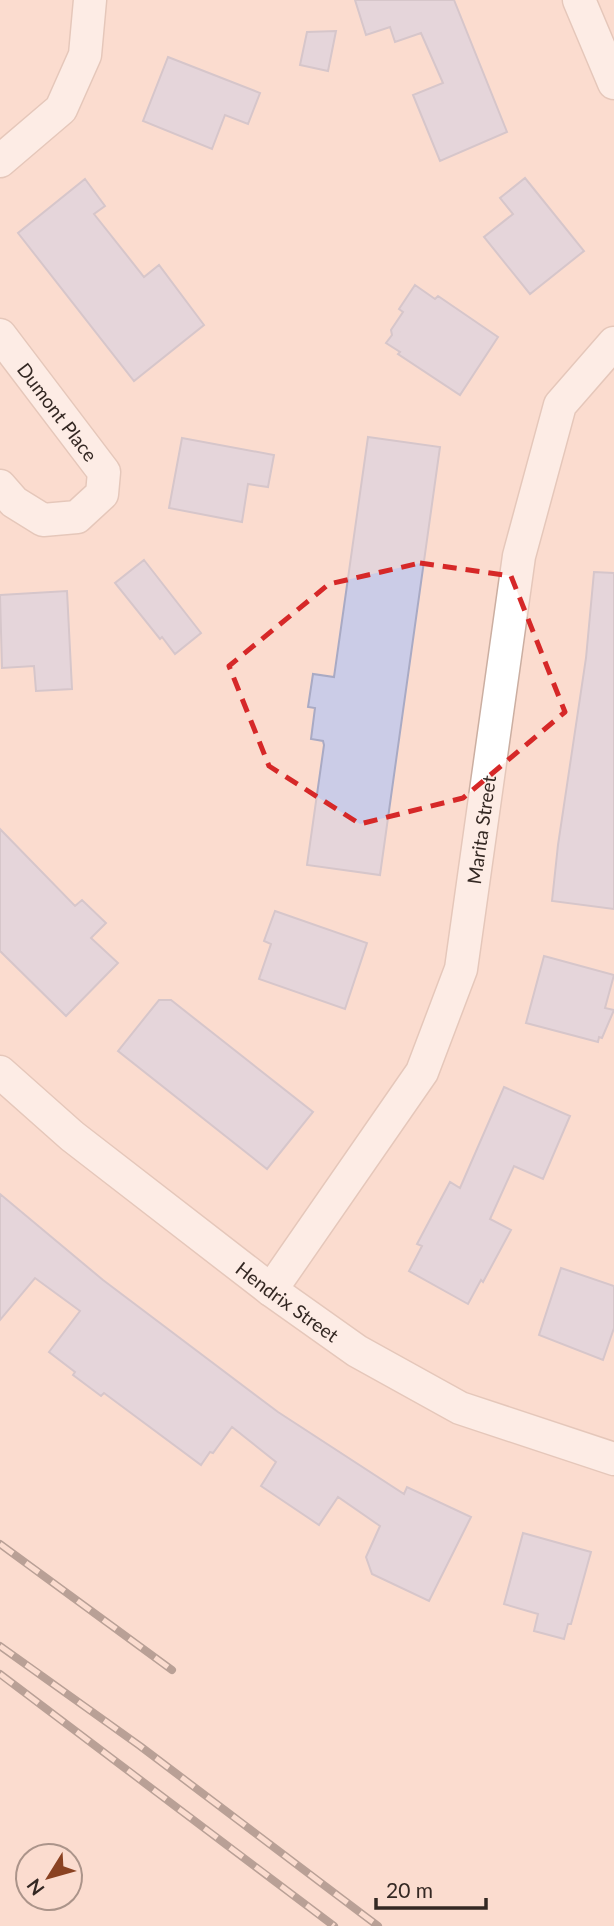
<svg xmlns="http://www.w3.org/2000/svg" width="614" height="1926" font-family="Lato,sans-serif">
	<style>
		.building { fill: #cbcce7; stroke: #a9aac4; stroke-width: 2 }
		.lines { fill: none; stroke-linecap: round; stroke-linejoin: round }
		.street-casing { stroke: #cbaea1; stroke-width: 35 }
		.street { stroke: #fff; stroke-width: 32 }
		.rail-casing { stroke: #695851; stroke-width: 8 }
		.rail { stroke: #fbdccf; stroke-width: 5; stroke-dasharray: 16; stroke-linecap: butt }
		.marked { fill: none; stroke: #d62828; stroke-width: 5; stroke-dasharray: 14 9; stroke-linejoin: round }
		.labels { text-anchor: middle; dominant-baseline: central; stroke-width: 5; stroke-linejoin: round; paint-order: stroke }
		.street-label { font-size: 19px; fill: #342823; stroke: #fbdccf }
	</style>
	<rect width="100%" height="100%" fill="#fbdccf"/>
	<!-- building -->
	<path class="building" d="M355,0H454L507,132L440,161L413,95L443,83L421,33L395,42L390,27L366,35Z
		M336,31L328,71L300,65L307,32Z
		M168,57L260,93L248,124L225,115L212,149L143,121Z
		M525,178L584,251L530,294L484,237L513,214L500,198Z
		M85,179L105,206L94,214L144,277L159,265L204,325L134,381L18,233Z
		M415,285L435,299L438,296L498,337L460,395L398,354L400,352L386,343L392,335L391,330L403,312L399,309Z
		M368,437L440,447L380,875L307,865L324,745L323,741L311,739L315,708L308,707L313,674L334,677Z
		M182,438L274,455L268,487L248,484L242,522L169,508Z
		M144,560L201,633L175,654L162,637L160,639L115,583Z
		M594,572L614,573V909L552,901L558,845L586,658Z
		M67,591L72,689L36,691L34,666L2,668L0,595Z
		M0,829L75,906L82,900L106,923L91,938L118,963L66,1016L0,951Z
		M275,911L367,943L345,1009L259,979L271,944L264,941Z
		M544,956L614,975L605,1008L614,1010L602,1038L599,1037L598,1042L526,1023Z
		M159,1000H171L313,1112L267,1169L118,1051Z
		M504,1087L570,1116L543,1179L514,1166L490,1219L511,1230L483,1282L481,1280L468,1304L409,1271L422,1246L417,1244L450,1182L460,1188Z
		M0,1194L103,1280L278,1412L404,1494L407,1487L471,1517L429,1601L372,1574L366,1557L380,1526L338,1497L319,1525L261,1486L276,1462L232,1427L213,1453L210,1452L201,1465L104,1393L101,1396L73,1375L75,1372L49,1352L80,1311L35,1278L0,1320Z
		M561,1268L614,1286V1328L603,1360L539,1335Z
		M523,1533L591,1552L571,1624H568L564,1639L534,1631L538,1614L504,1604Z"/>
	<g class="lines">
		<defs>
			<g id="street">
				<path d="M579,0L614,83"/>
				<path d="M0,161L61,109L85,55L90,0"/>
				<path id="s1" d="M0,335L104,472L102,494L77,517L43,520L14,502L0,486"/>
				<path id="s2" d="M0,1072L72,1136L271,1290L357,1351L460,1408L614,1459"/>
				<path id="s3" d="M271,1290L422,1072L461,969L519,556L560,405L614,343"/>
			</g>
		</defs>
		<!-- street casing -->
		<use href="#street" class="street-casing"/>
		<!-- street -->
		<use href="#street" class="street"/>
		<defs>
			<path id="rail" d="M0,1544L172,1670
				M0,1646L140,1746L378,1926
				M0,1674L334,1926"/>
		</defs>
		<!-- rail casing -->
		<use href="#rail" class="rail-casing"/>
		<!-- rail -->
		<use href="#rail" class="rail"/>
	</g>
	<!-- marked area -->
	<path d="M0 0H614V1926H0ZM420,563L511,576L565,712L463,798L360,824L269,766L229,666L329,584Z" fill="#fbdccf" fill-opacity=".55" fill-rule="evenodd"/>
	<path class="marked" d="M420,563L511,576L565,712L463,798L360,824L269,766L229,666L329,584Z"/>
	<g class="labels">
		<!-- street labels -->
		<g class="street-label">
			<text stroke="none"><textPath href="#s1" startOffset="96">Dumont Place</textPath></text>
			<text stroke="none"><textPath href="#s3" startOffset="516">Marita Street</textPath></text>
			<text stroke="none"><textPath href="#s2" startOffset="368">Hendrix Street</textPath></text>
		</g>
	</g>
	<!-- north arrow -->
	<g transform="translate(49 1877) rotate(233)"><circle r="33" fill="#fbdccf" stroke="#ab948a" stroke-width="2"/>
	<path d="M0-5L12 26L0 18L-12 26Z" fill="#8a4222"/>
	<text y="-10" font-size="19" font-weight="bold" text-anchor="middle" fill="#342823">N</text>
	</g>
	<!-- scale -->
	<path d="M376 1898v10h110v-10" fill="none" stroke="#342823" stroke-width="3.5"/>
	<text x="386" y="1898" font-size="21" fill="#342823" stroke="#fbdccf" stroke-width="5" paint-order="stroke">20 m</text>
</svg>
